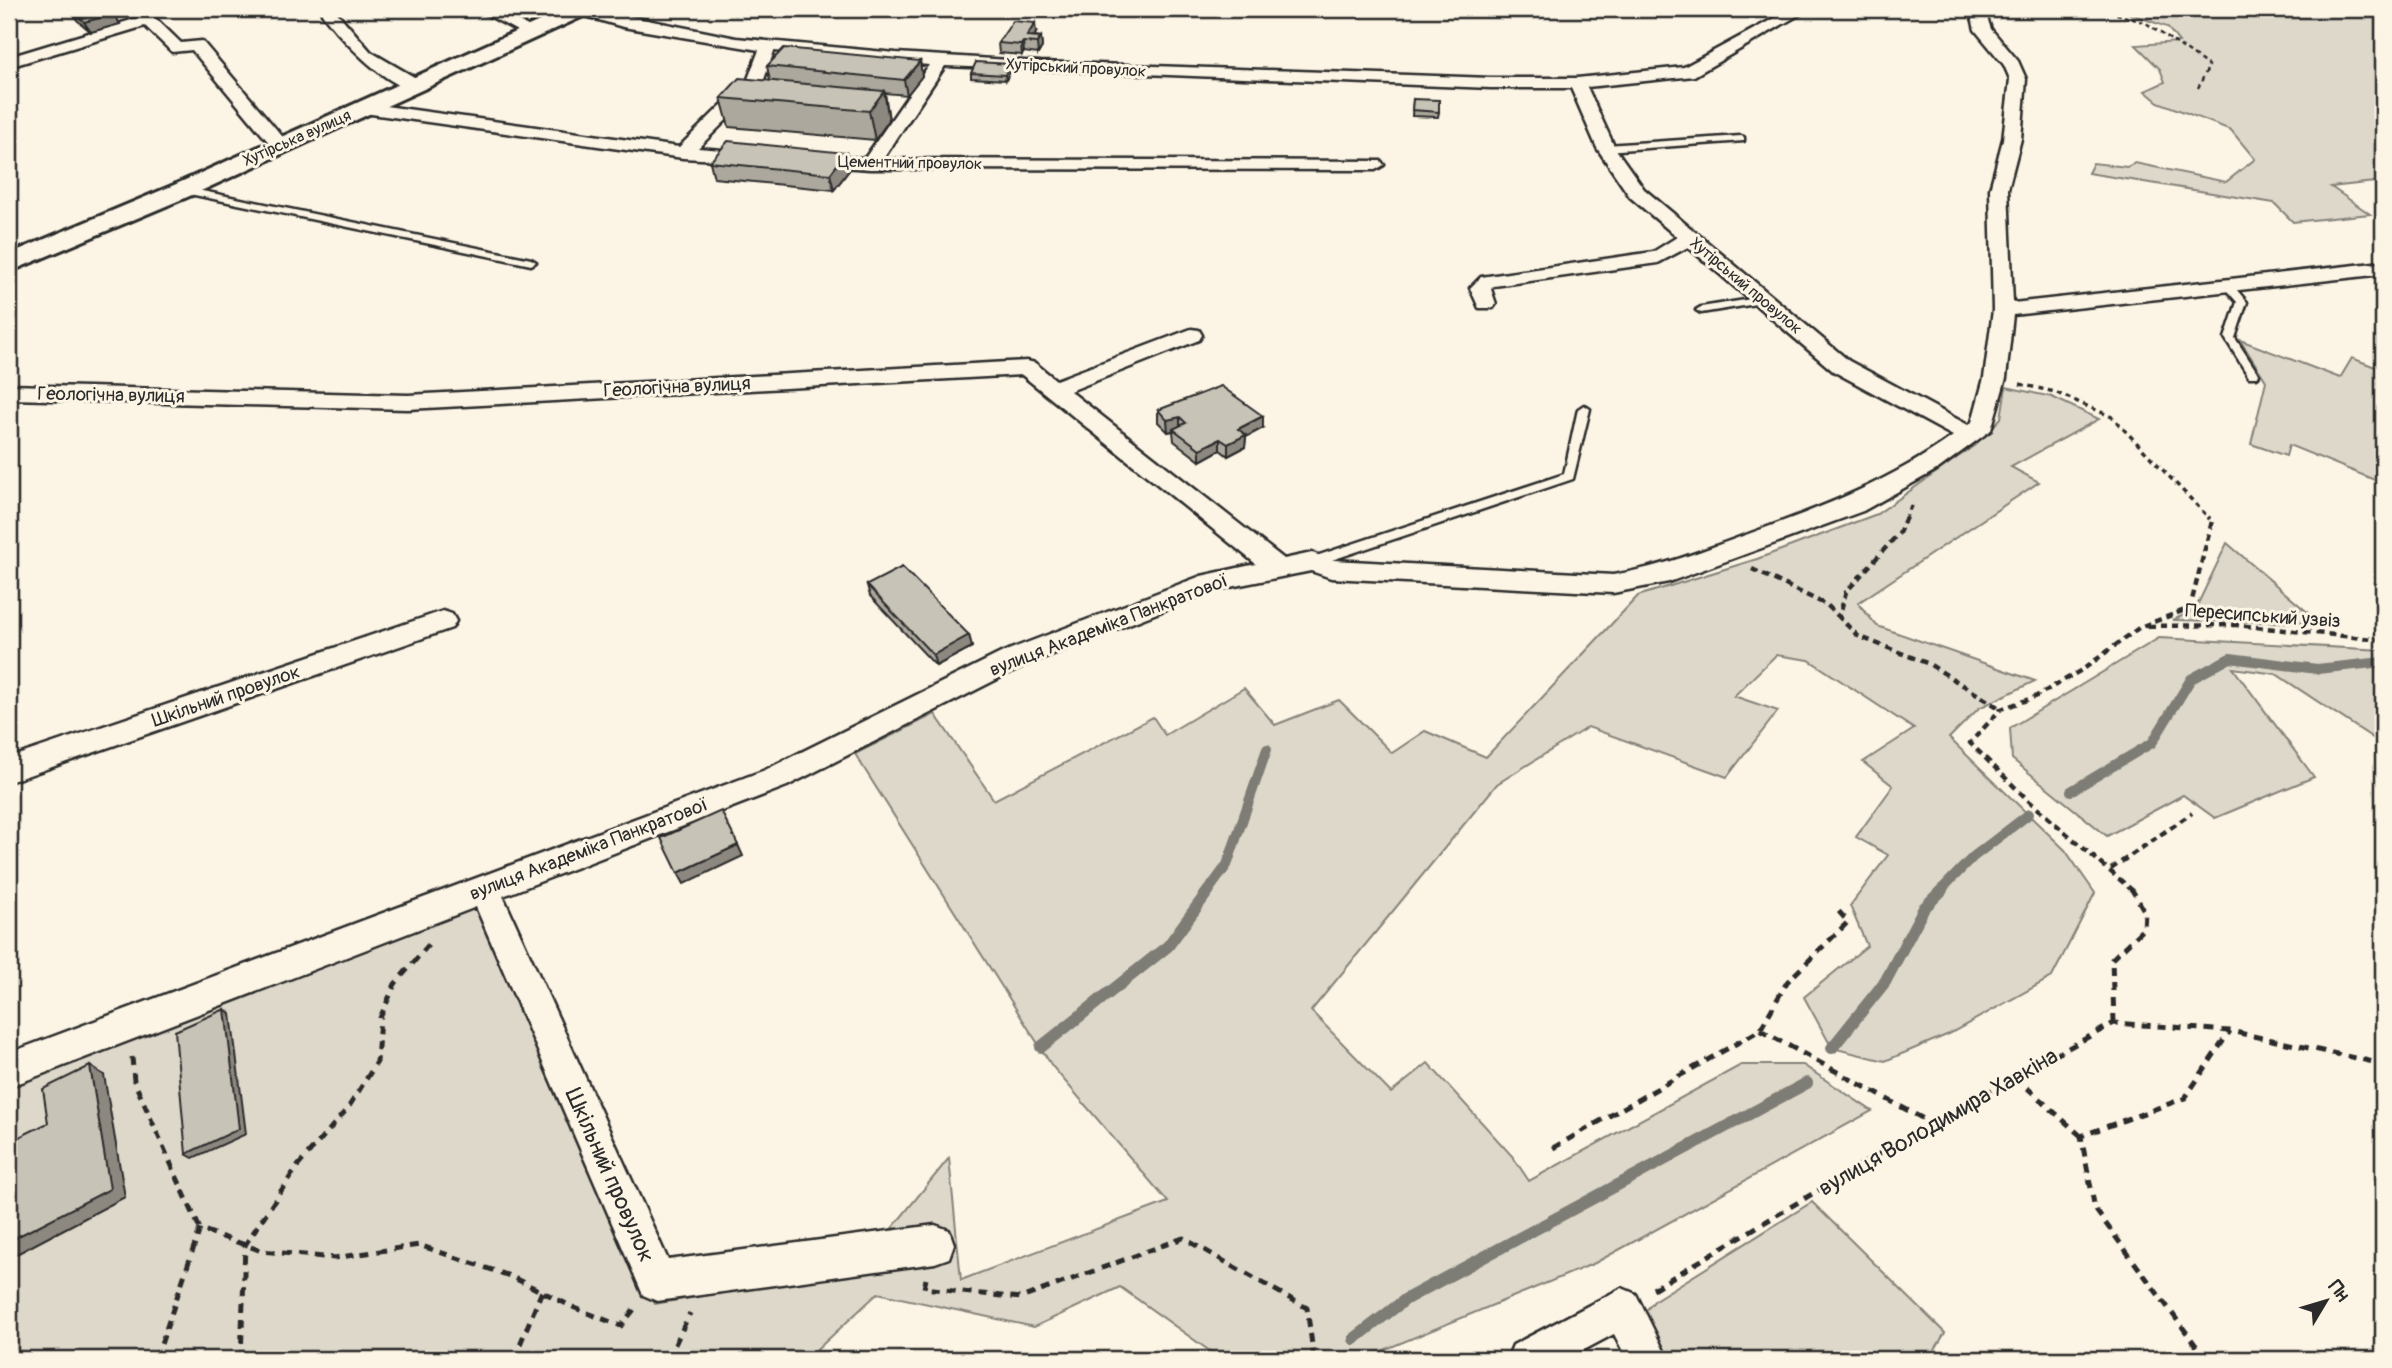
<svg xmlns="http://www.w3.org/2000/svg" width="2392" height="1368" font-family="Pangolin,sans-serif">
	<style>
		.green { fill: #ded8ca; stroke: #84827a; stroke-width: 2 }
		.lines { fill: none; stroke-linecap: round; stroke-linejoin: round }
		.stream-far1 { stroke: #7d7b74; stroke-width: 10 }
		.stream { stroke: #7d7b74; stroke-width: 12 }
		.service-casing { stroke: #2b2b2b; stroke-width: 5 }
		.minor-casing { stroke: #2b2b2b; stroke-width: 5 }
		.secondary-casing { stroke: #2b2b2b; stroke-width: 6 }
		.path-far3 { stroke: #2b2b2b; stroke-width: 2.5; stroke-dasharray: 4.5 3.5; stroke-linecap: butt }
		.path-far2 { stroke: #2b2b2b; stroke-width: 3.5; stroke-dasharray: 5 4.5; stroke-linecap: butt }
		.path-far1 { stroke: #2b2b2b; stroke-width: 4.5; stroke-dasharray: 7 5; stroke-linecap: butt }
		.path { stroke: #2b2b2b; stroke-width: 5; stroke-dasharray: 9 7; stroke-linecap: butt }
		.service { fill: #fcf5e5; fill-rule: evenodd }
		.minor { fill: #fcf5e5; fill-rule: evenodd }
		.secondary { fill: #fcf5e5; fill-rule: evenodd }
		.wall { fill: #aca89d; stroke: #2b2b2b; stroke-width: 2 }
		.shaded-wall { fill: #8c8880; stroke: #2b2b2b; stroke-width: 2 }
		.building { fill: #c8c3b7; stroke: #2b2b2b; stroke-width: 2 }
		.labels { text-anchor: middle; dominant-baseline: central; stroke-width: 6; stroke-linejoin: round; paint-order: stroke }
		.far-street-label { font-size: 16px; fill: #2b2b2b; stroke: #fcf5e5 }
		.street-label { font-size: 19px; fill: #2b2b2b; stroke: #fcf5e5 }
		.near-street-label { font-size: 23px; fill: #2b2b2b; stroke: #fcf5e5 }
	</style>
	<rect width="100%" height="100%" fill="#fcf5e5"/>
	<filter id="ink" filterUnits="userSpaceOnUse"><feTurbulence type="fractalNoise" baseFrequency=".0143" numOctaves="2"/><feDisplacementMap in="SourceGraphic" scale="14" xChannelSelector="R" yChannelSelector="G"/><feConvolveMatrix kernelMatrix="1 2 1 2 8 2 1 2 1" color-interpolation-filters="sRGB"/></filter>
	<g filter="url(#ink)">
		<!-- green -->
		<path class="green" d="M2117,9H2383V181L2331,187L2370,214L2293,222L2274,203L2088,173L2093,163L2127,167L2135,163L2226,182L2255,159L2231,130L2158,102L2145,91L2165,82L2160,69L2136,45L2179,42L2167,27Z
			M2240,340L2340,378L2352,358L2383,370L2382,483L2289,445L2286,456L2251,444L2266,381Z
			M2006,387L2052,397L2099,419L2011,467L2039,482L1858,603L1877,626L2035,681L1979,708L1949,738L2065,850L2095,893L2052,977L1949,1034L1885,1061L1832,1048L1804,997L1867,946L1850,906L1888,855L1856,837L1893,786L1863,762L1914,729L1809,660L1776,655L1734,696L1778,711L1727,777L1588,727L1497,784L1311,1011L1391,1093L1428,1063L1513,1157L1529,1181L1741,1065H1803L1872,1111L1595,1263L1362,1359H1221L1120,1287L1034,1327L878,1293L807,1359H9V1086L477,900L655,1304L876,1267L889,1232L949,1158L961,1280L1168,1202L1052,1066L855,754L935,714L994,800L1153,717L1165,735L1244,688L1275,725L1339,700L1392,753L1425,731L1486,757L1638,596L1757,559L1877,514L1975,445L2001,418Z
			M2227,543L2320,623L2173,620L2195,610Z
			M2159,638L2383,650V741L2373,738L2276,674L2233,668L2314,777L2215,818L2183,795L2107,836L2012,759L2010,728Z
			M1812,1202L1945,1333L1929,1359H1670L1643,1314L1655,1300Z"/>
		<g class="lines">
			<!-- stream-far1 -->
			<path class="stream-far1" d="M2071,791L2152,743L2191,679L2230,658L2317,669L2383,662
				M1208,891L1227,865L1267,749
				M1940,891L1973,857L2029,814"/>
			<!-- stream -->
			<path class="stream" d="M1041,1047L1168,946L1209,890
				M1832,1048L1885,982L1924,908L1942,890
				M1354,1339L1406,1299L1807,1083"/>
			<defs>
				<path id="service" d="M1741,136L1744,137V141L1606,151L1602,148L1606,145Z
					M183,187L531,259L536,262L531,265L180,192V188Z
					M2226,281L2230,282L2247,302L2235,338L2259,375L2257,377H2249L2225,338L2237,302L2221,284Z
					M1764,297L1768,298V302L1701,313L1696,310L1701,307Z
					M1584,405L1590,409L1573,479L1317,565L1312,566L1306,562L1307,559L1564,474L1578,409Z"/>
				<path id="minor" d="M130,9H146L181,43L202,41L287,142L290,146L287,150H275L192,50L172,52L145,26L9,67V57L138,18Z
					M319,9H334L371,52L421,81L423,85L421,89C392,96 333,31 319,9Z
					M476,9H496L539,32L537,35H525Z
					M573,9H593L736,38L896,53L1041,62L1491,78H1577L1684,67L1791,9H1809L1694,76L1587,87L1615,148L1644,189L1849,361L1968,425L1972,422L1984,378L1993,310L1990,189L2003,139L2010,79L2004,65L1975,30L1970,9H1984L1991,29L2018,61L2026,79L2021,139L2008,189L2013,303L2383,262V274L2013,315L2006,378L1991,430L1938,469L1863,511L1669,582L1613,593L1331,578L1311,571L1215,590L1023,666L787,786L503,896L668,1260L935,1225L949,1230L954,1244L949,1258L935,1263L657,1301L643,1295L476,907L9,1087V1053L765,770L1003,652L1201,576L1256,564L1022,375L408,409L9,399V385L408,395L1027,361L1035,363L1056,380L1191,329L1199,330L1202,335L1199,340L1070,391L1284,559L1312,553L1333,560L1613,575C1661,567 1705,550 1751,533C1823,507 1891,481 1953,436L1833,371L1688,247L1658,263L1494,286L1491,289L1496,304L1493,308H1479L1470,288L1481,277L1653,252L1677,237L1630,197L1597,148L1571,88H1491L945,66L883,159L1381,161L1384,165L1375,170L870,169L811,165L805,164L802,160L805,156L865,158L929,65L774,51L762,85L698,148L759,153L762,157L759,161L753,162L683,158L364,113L355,108L364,103L679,147L748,79L759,50L623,27L575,13Z
					M443,611L452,614L456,621L452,628L9,782V758Z
					M1622,1288L1636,1294L1668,1359H1627L1614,1334L1567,1359H1507L1513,1345Z"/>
				<path id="secondary" d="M566,9H594L590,13L192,195L9,272V254L174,185Z"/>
			</defs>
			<!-- service casing -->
			<use href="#service" class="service-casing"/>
			<!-- minor casing -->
			<use href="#minor" class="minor-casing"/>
			<!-- secondary casing -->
			<use href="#secondary" class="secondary-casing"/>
			<!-- path-far3 -->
			<path class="path-far3" d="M2101,9L2146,23L2209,66L2198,88"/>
			<!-- path-far2 -->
			<path class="path-far2" d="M2020,384L2055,392L2112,417L2210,519
				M1905,519L1912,504"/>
			<!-- path-far1 -->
			<path class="path-far1" d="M1906,517L1899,533L1846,592L1839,617L1858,636L1929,664L2001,709
				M1752,569L1827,605L1838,616
				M2148,626L2236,625L2383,640
				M2111,869L2192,813
				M2133,891L2029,801L1970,743L2001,709L2035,697L2085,668L2140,627L2190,608L2212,521L2208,517"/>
			<!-- path -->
			<path class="path" d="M2114,1023L2112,959L2144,928L2145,912L2132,890
				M1760,1030L1931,1123
				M132,1057L134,1081L200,1229L262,1251L334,1258L419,1245L510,1276L575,1308L621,1326L636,1307
				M2015,1077L2081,1136
				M1553,1148L1760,1030L1787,982L1848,922L1835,907
				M926,1279L924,1288L1021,1298L1183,1238L1307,1308L1314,1359
				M1653,1289L1931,1123L2114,1023L2230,1031L2383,1064
				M156,1359L200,1229
				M241,1359L245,1245L297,1167L348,1108L377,1062L380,1018L395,984L430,943
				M514,1359L542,1291
				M668,1359L690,1313
				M2206,1359L2095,1209L2081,1136L2185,1098L2230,1031"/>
			<!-- service -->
			<use href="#service" class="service"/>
			<!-- minor -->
			<use href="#minor" class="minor"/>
			<!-- secondary -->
			<use href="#secondary" class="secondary"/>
		</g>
		<!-- wall -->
		<path class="wall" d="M713,9H743L735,14Z
			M1683,9H1748L1743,13Z
			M71,10L114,14L120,24L91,32L77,20Z
			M1036,33L1034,36L1041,37L1042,47L1038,54L1024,52L1022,55L999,53L998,43Z
			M920,61L922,76L907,95L885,93L889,120L875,140L729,127L721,98L770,81L767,66Z
			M1010,64L1011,69L1006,80L971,78V73Z
			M1413,99L1439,112L1438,117L1412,116Z
			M846,153L850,169L834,190L714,178L710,162Z
			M1158,410L1263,428L1246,437L1245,447L1228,456L1220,450L1200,461L1174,441L1173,431L1168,432L1158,422Z
			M867,585L969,635L972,647L936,666L870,596Z"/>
		<!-- shaded-wall -->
		<path class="shaded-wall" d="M734,9H743L735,14Z
			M114,14L120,24L91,32L84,22Z
			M1035,23L1036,33L1030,43L1027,36Z
			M1041,37L1042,47L1038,54L1037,43Z
			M1023,42L1024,52L1022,55L1021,45Z
			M920,61L922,76L907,95L904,80Z
			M1010,64L1011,69L1006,80L1005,75Z
			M884,91L889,120L875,140L869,111Z
			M846,153L850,169L834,190L830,174Z
			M1263,416V428L1246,437L1245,447L1228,456V444L1238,429Z
			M1180,417V429L1168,432L1167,420Z
			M1220,439V450L1200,461V449Z
			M969,635L972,647L936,666L933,655Z
			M738,845L743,856L684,884L678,873Z
			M225,1009L231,1014L246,1134L193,1158L186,1154Z
			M90,1066L104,1075L125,1197L9,1258V1241Z"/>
		<!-- building -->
		<path class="building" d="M75,9H108L114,14L84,22L71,10Z
			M1013,21L1035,23L1027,36L1041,37L1037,43L1023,42L1021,45L998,43Z
			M784,48L920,61L904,80L767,66Z
			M976,62L1010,64L1005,75L971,73Z
			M739,78L884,91L869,111L721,98Z
			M1413,99L1439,100V112L1412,110Z
			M728,141L846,153L830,174L710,162Z
			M1221,386L1263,416L1238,429L1246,435L1228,444L1220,439L1200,449L1173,429L1186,423L1180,417L1167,420L1158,410Z
			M902,567L969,635L933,655L867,585Z
			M721,811L738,845L678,873L661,838Z
			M225,1009L239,1129L186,1154L175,1031Z
			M90,1066L110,1189L9,1241V1142L48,1123L43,1089Z"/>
	</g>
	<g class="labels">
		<!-- far-street labels -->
		<g class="far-street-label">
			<text transform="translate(1076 68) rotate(3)">Хутірський провулок</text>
			<text transform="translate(297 138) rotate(-24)">Хутірська вулиця</text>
			<text transform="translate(910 163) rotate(1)">Цементний провулок</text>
			<text transform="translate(1746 286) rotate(40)">Хутірський провулок</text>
		</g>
		<!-- street labels -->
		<g class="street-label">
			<text transform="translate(677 387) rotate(-3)">Геологічна вулиця</text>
			<text transform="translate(111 395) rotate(1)">Геологічна вулиця</text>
			<text transform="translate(2263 616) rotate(4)">Пересипський узвіз</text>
			<text transform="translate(1109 625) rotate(-21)">вулиця Академіка Панкратової</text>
			<text transform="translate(226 696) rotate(-19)">Шкільний провулок</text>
			<text transform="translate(589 849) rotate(-21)">вулиця Академіка Панкратової</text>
		</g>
		<!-- near-street labels -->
		<g class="near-street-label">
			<text transform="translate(1938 1122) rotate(-30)">вулиця Володимира Хавкіна</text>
			<text transform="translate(610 1175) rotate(66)">Шкільний провулок</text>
		</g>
	</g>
	<!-- margin -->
	<rect width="2392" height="1368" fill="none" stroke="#fcf5e5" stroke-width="35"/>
	<rect x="18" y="18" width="2357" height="1333" fill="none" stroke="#2b2b2b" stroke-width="2.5" filter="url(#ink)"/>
	<!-- north arrow -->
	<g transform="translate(2326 1301) rotate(52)" stroke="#fcf5e5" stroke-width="5" paint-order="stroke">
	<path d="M0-5L12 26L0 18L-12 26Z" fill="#2b2b2b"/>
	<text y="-10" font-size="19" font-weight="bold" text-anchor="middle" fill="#2b2b2b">Пн</text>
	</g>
</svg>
